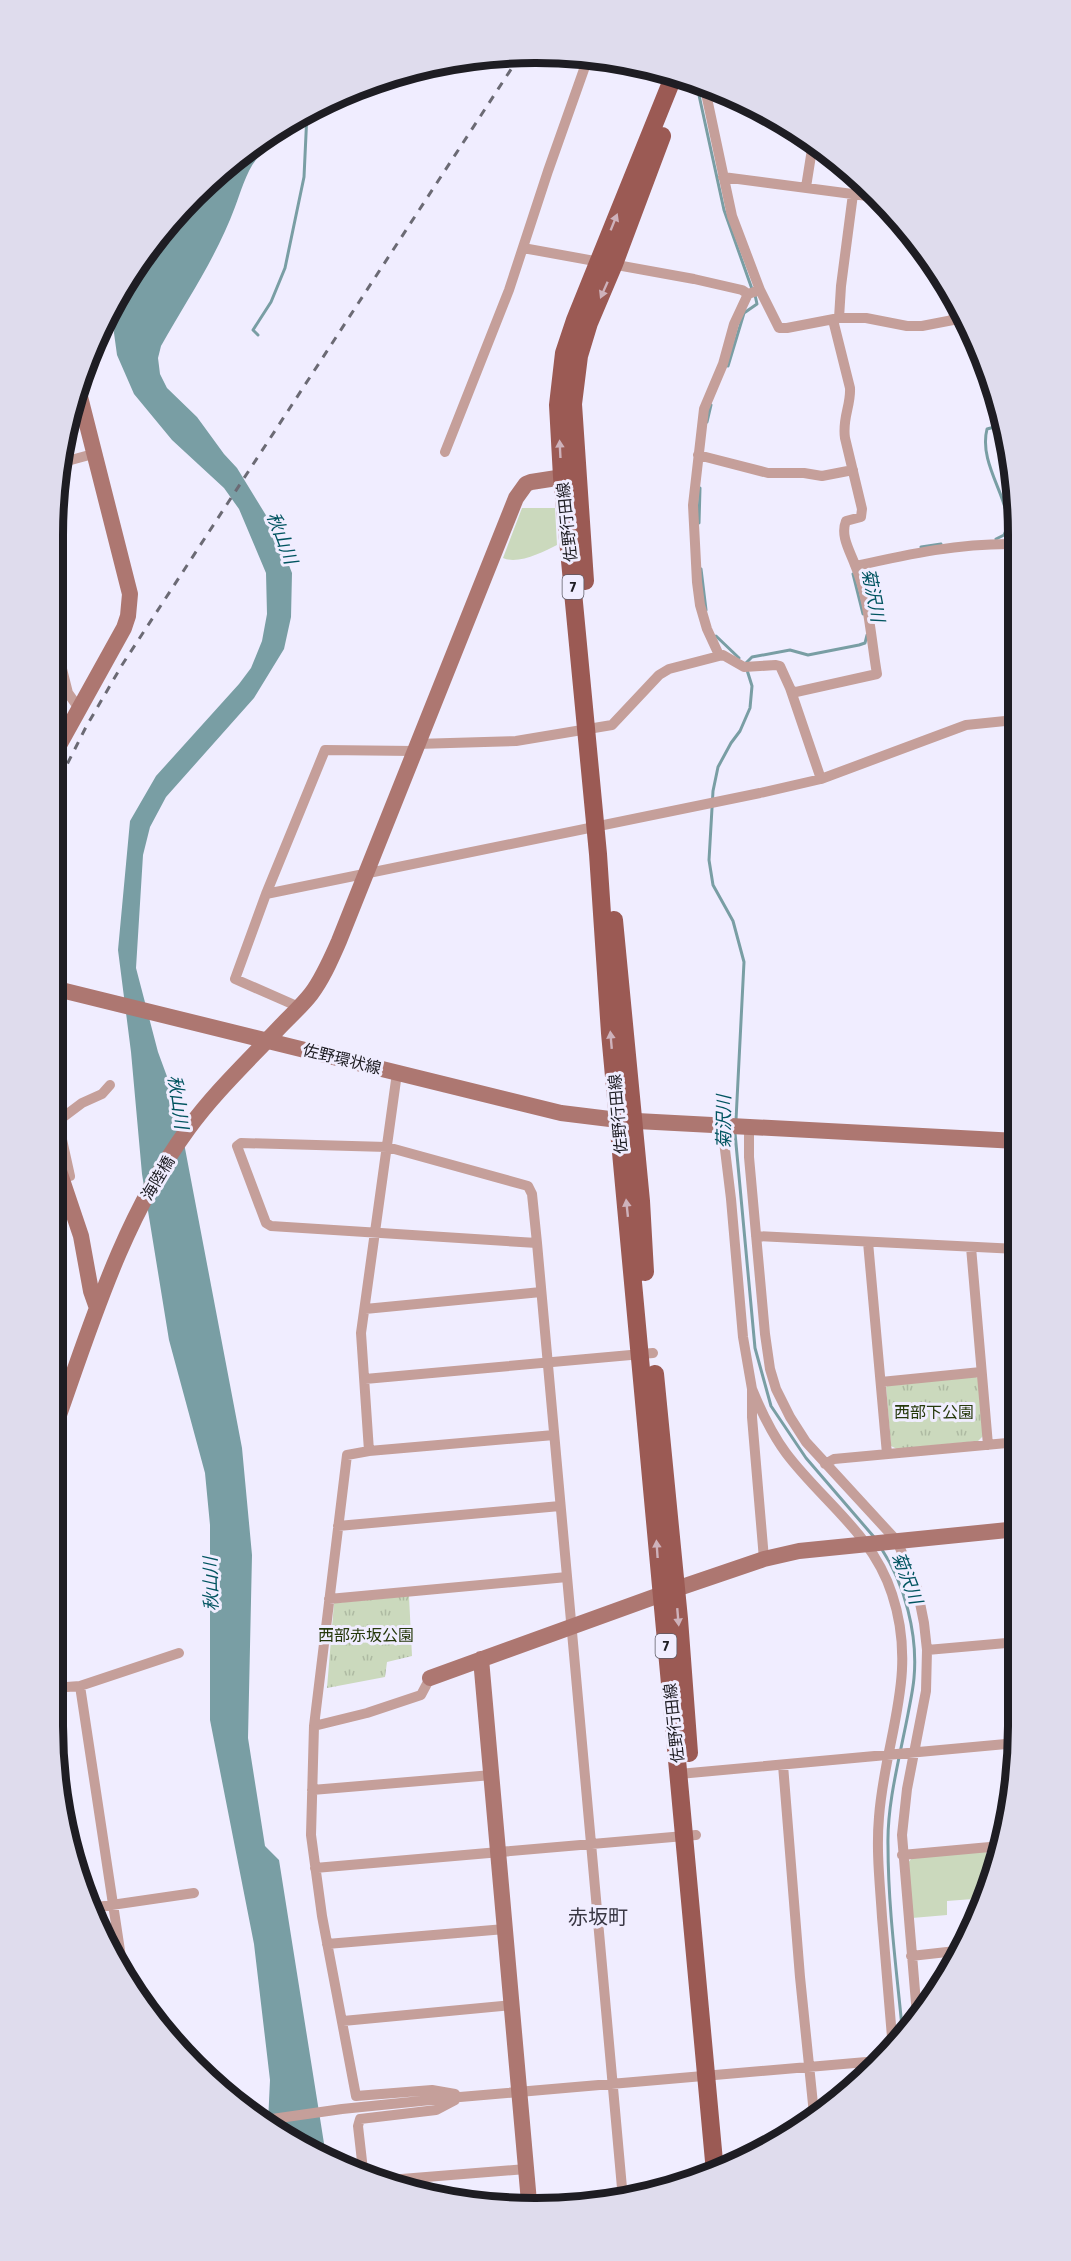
<svg xmlns="http://www.w3.org/2000/svg" width="1071" height="2261" font-family="'Fira Sans Condensed','Noto Sans JP',sans-serif">
	<style>
		.green { fill: #cbd9bd }
		.park { fill: url(#park-tufts) }
		.water { fill: #799ea4 }
		.lines { fill: none; stroke-linecap: round; stroke-linejoin: round }
		.stream { stroke: #799ea4; stroke-width: 3 }
		.street { stroke: #c59f9a; stroke-width: 10 }
		.secondary { stroke: #ad7771; stroke-width: 16 }
		.primary { stroke: #9b5a54; stroke-width: 18 }
		.rail { stroke: #6b6a74; stroke-width: 3; stroke-dasharray: 8 8; stroke-linecap: butt }
		.oneway { fill: #ceb2bb }
		.labels { text-anchor: middle; dominant-baseline: central; stroke-width: 6; stroke-linejoin: round; paint-order: stroke }
		.shield { fill: #f0edff; stroke: #5d5b65; stroke-width: 1.5 }
		.shield-label { font-size: 15px; font-weight: bold; fill: #1e1d23 }
		.street-label { font-size: 16px; fill: #1e1d23; stroke: #f0edff }
		.park-label { font-size: 16px; fill: #26390c; stroke: #f0edff }
		.water-label { font-size: 18px; font-style: italic; fill: #005460; stroke: #f0edff }
		.quarter-label { font-size: 20px; fill: #393744; stroke: #f0edff }
		.rim { fill: none; stroke: #1e1d23; stroke-width: 8 }
	</style>
	<defs>
		<pattern id="park-tufts" width="24" height="20" patternUnits="userSpaceOnUse" patternTransform="scale(1.5)"><rect width="24" height="20" fill="#cbd9bd"/><path d="M3 7l-1-3M5 7V3M7 7l1-3M15 17l-1-3M17 17v-4M19 17l1-3" fill="none" stroke="#aebaa2"/></pattern>
	</defs>
	<rect width="100%" height="100%" fill="#f0edff"/>
	<!-- green -->
	<path class="green" d="M522,508H555L557,545C543,552 518,565 503,558Z
		M986,1851L988,1889L986,1898L947,1901V1915L912,1918L907,1864L912,1858Z"/>
	<!-- park -->
	<path class="park" d="M973,1376L978,1378L983,1436L978,1441L897,1449L891,1446L886,1387L889,1384Z
		M409,1596L412,1656L387,1662L385,1677L327,1688L334,1603Z"/>
	<!-- water -->
	<path class="water" d="M268,134L269,141L266,151C249,160 242,189 235,207C217,256 187,300 161,346L158,358L160,374L167,388L197,417L224,454L237,468L275,530L292,573L291,617L284,649L254,698L166,797L150,827L143,855L136,968L158,1052L176,1101L242,1448L252,1555L248,1738L265,1846L279,1860L326,2156L294,2144L268,2123L270,2080L254,1944L210,1720V1525L205,1473L169,1340L142,1174L131,1052L118,950L130,821L156,776L239,684L251,668L262,641L267,614L266,573L239,509L224,488L172,440L134,394L117,355L114,333L116,300L134,267L194,194Z"/>
	<g class="lines">
		<!-- stream -->
		<path class="stream" d="M697,86L724,210L752,289
			M258,335L253,330L271,302L285,268L304,177L307,113
			M728,366L744,313L757,304L755,295
			M707,422L711,405
			M699,523L700,488
			M996,539L1004,535C1019,508 977,468 987,429L1002,425
			M921,547L941,544
			M701,569L706,610
			M853,574L863,614
			M716,636L739,658
			M745,664L752,657L790,650L808,655L859,645L865,643L867,635
			M736,1120L744,962L733,921L713,885L709,860L713,791L718,767L731,743L740,731L750,708L752,686L747,670
			M735,1133L755,1348L771,1406L806,1458L874,1537
			M881,1548C905,1584 918,1635 914,1678C913,1690 910,1703 908,1714C900,1756 887,1803 888,1845C888,1909 897,1973 903,2037"/>
		<!-- street -->
		<path class="street" d="M704,84L732,216L760,290
			M723,177L875,197
			M806,187L813,143
			M523,248L694,279L742,290L748,294
			M839,318L841,286L853,194
			M445,452L509,290L548,171L588,58
			M698,455L768,473H804L822,476L853,470
			M60,463L93,454
			M856,566C909,554 960,543 1015,544
			M53,633L68,693L78,707
			M719,655L707,629L700,605L697,582L693,505L704,409L723,364L734,324L748,294L760,290L779,328H787L839,318H866L907,326H922L953,320L955,305
			M790,688L792,691L796,692L877,674C871,640 869,597 855,565C850,551 840,536 846,521L861,517L862,509L845,438C842,418 851,406 850,388L833,320
			M416,744L516,741L612,725L659,675L669,669L723,655L744,667L776,665L780,666L790,688L821,779
			M266,894L760,793L821,779L966,725L1015,720
			M299,1007L235,979L266,894L325,750L414,751
			M722,1125L731,1199L743,1337L752,1389V1417L764,1559
			M749,1126V1157L765,1334L770,1369L776,1389L790,1417L806,1442L897,1541L917,1588L924,1623L927,1650L926,1691L907,1789L902,1835L917,2015
			M53,1181L70,1176L61,1135L62,1118L82,1103L102,1094L110,1085
			M756,1236L1017,1249
			M868,1242L887,1454
			M537,1243L271,1226L266,1223L237,1146L241,1143L387,1147L528,1186L532,1194L537,1243L623,2199
			M971,1247L988,1445
			M365,1309L541,1292
			M365,1379L653,1353
			M881,1382L981,1372
			M752,1389C761,1411 772,1434 786,1453C822,1501 873,1534 892,1594C919,1675 885,1737 879,1817C876,1851 880,1884 882,1917C886,1961 889,2005 893,2049
			M369,1451L554,1435
			M825,1464L834,1459L1018,1442
			M338,1526L560,1506
			M329,1599L567,1577
			M927,1650L1018,1642
			M430,1678L421,1695L367,1713L314,1726L311,1835L322,1916L356,2096L432,2090L455,2094
			M80,1686L124,1977
			M53,1688L80,1686L179,1653
			M314,1726L347,1455L369,1451L361,1333L397,1073
			M783,1765L800,1977L814,2114
			M679,1774L1017,1743
			M312,1790L492,1775
			M902,1855L1001,1846
			M315,1868L696,1835
			M91,1908L194,1893
			M327,1944L505,1929
			M911,1956L956,1951
			M343,2021L512,2005
			M265,2120L342,2109L460,2097L878,2061
			M363,2170L358,2126L360,2119L436,2110L455,2100
			M389,2180L526,2169"/>
		<!-- secondary -->
		<path class="secondary" d="M53,756L124,628L128,616L130,594L78,389
			M53,988L561,1113L618,1120L1017,1141
			M53,1153L81,1236L91,1291L97,1308
			M53,1432C90,1328 122,1219 188,1129C214,1093 247,1062 277,1030C288,1018 301,1007 311,994C323,978 331,959 339,941L516,498L526,484L531,482L576,475
			M481,1659L529,2202
			M430,1678L676,1589L764,1559L799,1551L1018,1529"/>
		<!-- primary -->
		<path class="primary" d="M674,75L575,320L564,353L558,405L562,477L598,854L610,1033L715,2172
			M585,581L573,404L579,356L589,323L614,264L662,136
			M614,920L641,1201L645,1272
			M655,1374L679,1619L689,1753"/>
		<!-- rail -->
		<path class="rail" d="M53,792L86,727L122,665L521,54"/>
	</g>
	<!-- one-way arrows -->
	<defs><path id="oneway-solid" d="M-6-.8H1V-3.2L6.5 0L1 3.2V.8H-6Z" transform="scale(1.5)"/></defs>
	<g class="oneway">
		<use href="#oneway-solid" transform="translate(614 222) rotate(-68)"/>
		<use href="#oneway-solid" transform="translate(604 290) rotate(114)"/>
		<use href="#oneway-solid" transform="translate(560 449) rotate(-93)"/>
		<use href="#oneway-solid" transform="translate(611 1040) rotate(-95)"/>
		<use href="#oneway-solid" transform="translate(627 1208) rotate(-96)"/>
		<use href="#oneway-solid" transform="translate(657 1549) rotate(-94)"/>
		<use href="#oneway-solid" transform="translate(678 1617) rotate(85)"/>
	</g>
	<g class="labels">
		<!-- shield labels -->
		<g class="shield">
			<rect x="562.5" y="575" width="21" height="24" rx="4.5"/>
			<rect x="655.5" y="1634" width="21" height="24" rx="4.5"/>
		</g>
		<g class="shield-label">
			<text x="573" y="587">7</text>
			<text x="666" y="1646">7</text>
		</g>
		<!-- street labels -->
		<g class="street-label">
			<text transform="translate(567 522) rotate(-96)">佐野行田線</text>
			<text transform="translate(342 1059) rotate(14)">佐野環状線</text>
			<text transform="translate(618 1114) rotate(-95)">佐野行田線</text>
			<text transform="translate(158 1178) rotate(-59)">海陸橋</text>
			<text transform="translate(674 1723) rotate(-96)">佐野行田線</text>
		</g>
		<!-- park labels -->
		<g class="park-label">
			<text x="934" y="1412">西部下公園</text>
			<text x="366" y="1635">西部赤坂公園</text>
		</g>
		<!-- water labels -->
		<g class="water-label">
			<text transform="translate(282 538) rotate(69)">秋山川</text>
			<text transform="translate(873 595) rotate(79)">菊沢川</text>
			<text transform="translate(178 1102) rotate(82)">秋山川</text>
			<text transform="translate(724 1122) rotate(-90)">菊沢川</text>
			<text transform="translate(907 1578) rotate(69)">菊沢川</text>
			<text transform="translate(211 1584) rotate(-91)">秋山川</text>
		</g>
		<!-- quarter labels -->
		<g class="quarter-label">
			<text x="598" y="1917">赤坂町</text>
		</g>
	</g>
	<!-- crop -->
	<path d="M0 0H1071V2261H0ZM535 63H536A472 472 0 0 1 1008 535V1726A472 472 0 0 1 536 2198H535A472 472 0 0 1 63 1726V535A472 472 0 0 1 535 63Z" fill="#dfdced" fill-rule="evenodd"/>
	<path class="rim" d="M535 63H536A472 472 0 0 1 1008 535V1726A472 472 0 0 1 536 2198H535A472 472 0 0 1 63 1726V535A472 472 0 0 1 535 63Z"/>
</svg>
